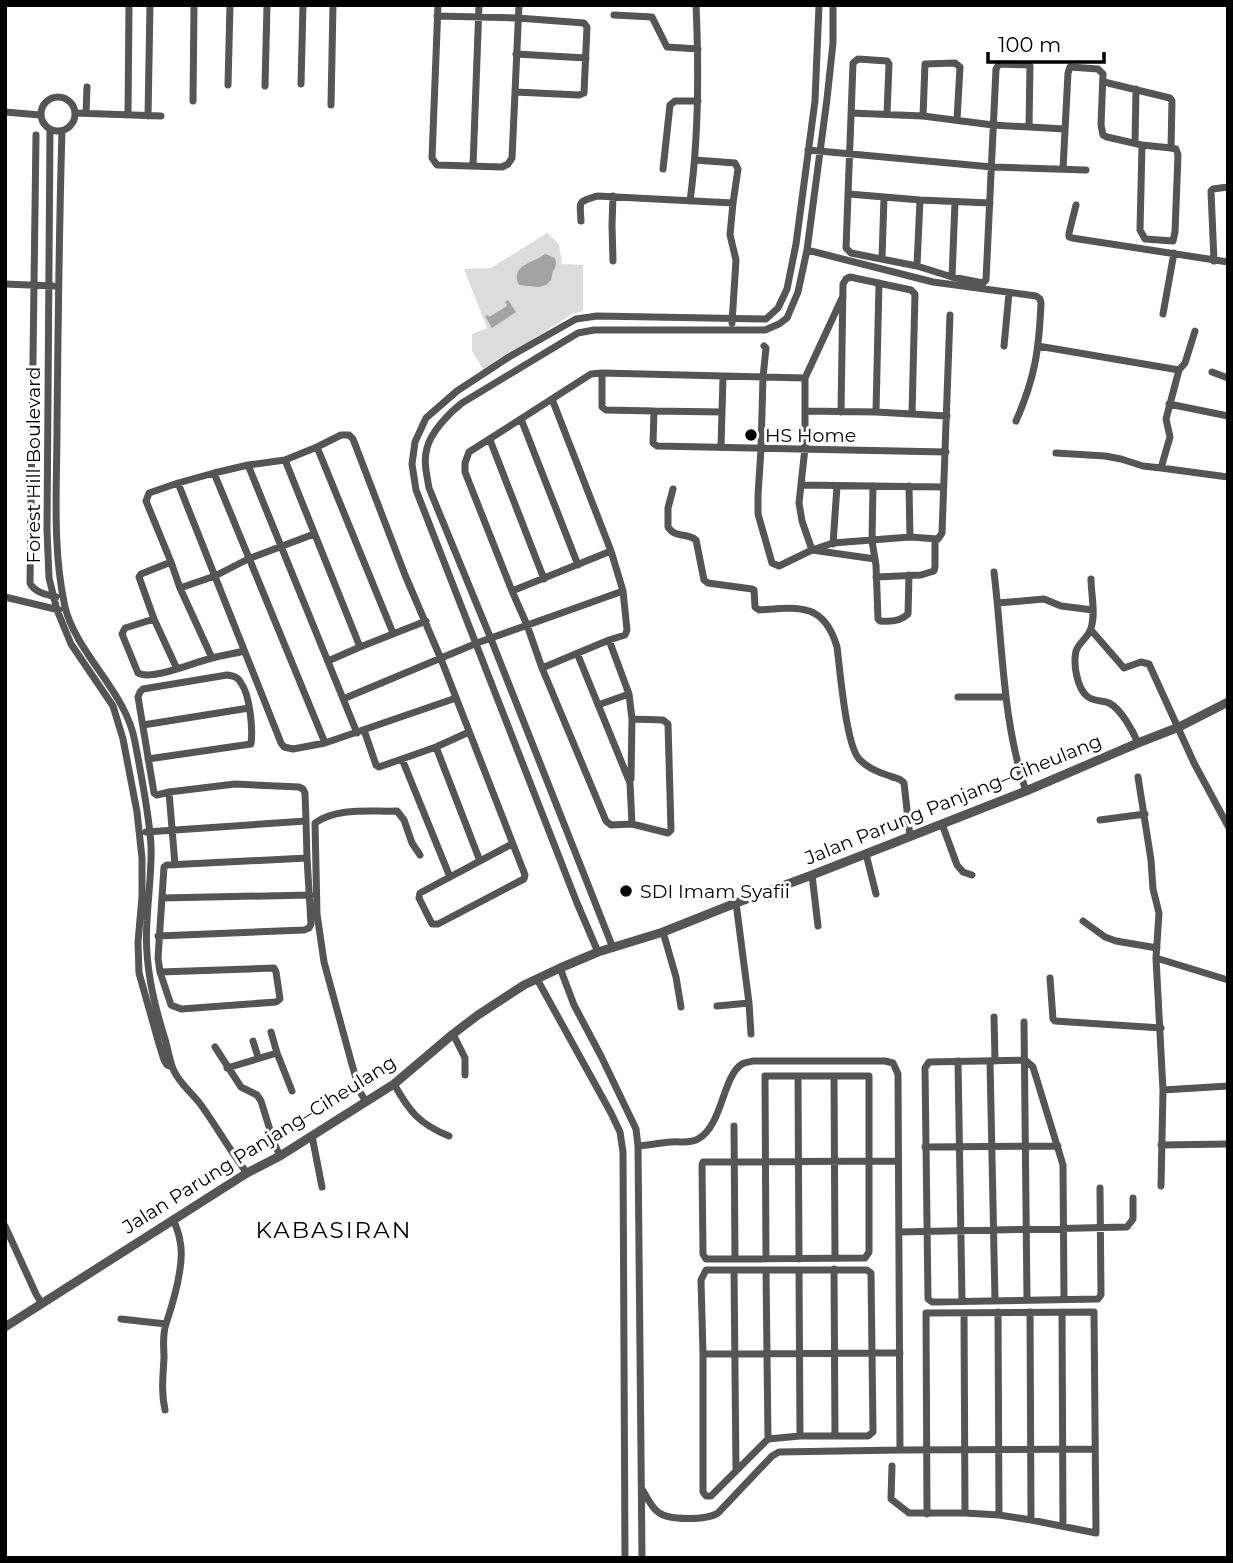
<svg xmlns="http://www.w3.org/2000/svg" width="1233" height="1563" viewBox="0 0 1233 1563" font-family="Montserrat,sans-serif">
  <rect width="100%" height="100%" fill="#fff"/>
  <path fill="#dcdcdc" d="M547 233 559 244 562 264 583 265V311L572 314 484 371 472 351V334L487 328 464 269 491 268Z"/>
  <path fill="#a3a3a3" d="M545 254 555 258 556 263 555 268 553 271 551 280 546 285 539 287 519 285C509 265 534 263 545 254Z
    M508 300 516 312 492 328 485 316 488 315 489 317 507 306 505 302Z"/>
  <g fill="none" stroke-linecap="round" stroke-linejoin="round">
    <path stroke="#555" stroke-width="7" d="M438 5 432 158 437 165 502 167 508 164 512 158 519 5
      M614 15 652 17 667 47 698 49
      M437 16 518 18 584 23 587 27 584 93 579 95 515 92
      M516 54 586 58
      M301 84 303 5
      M228 85 230 5
      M265 86 267 5
      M41 114a17 17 0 1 1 34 0a17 17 0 1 1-34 0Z
      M193 101 194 5
      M331 105 333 5
      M5 112 40 115
      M75 113 161 116
      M86 113 87 87
      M851 113 923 116 993 125 1065 129
      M887 114 889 64 887 61 858 59 853 63 846 248 851 253 917 266 952 277 983 283 986 280 996 69 999 64 1028 65 1030 66 1029 127
      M128 115 129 5
      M148 116 150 5
      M923 116 925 64 955 63 960 67 957 120
      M50 130 47 530 49 578 57 610 71 644 113 706 123 739 137 812 142 858V897L138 942 139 973 159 1044 164 1060 167 1065 172 1067
      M62 131C59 230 58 328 57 427 57 487 52 548 65 607 77 655 126 691 135 742 141 774 149 813 151 845 152 871 148 896 147 921 144 962 153 1001 165 1039 168 1049 170 1063 174 1071 180 1084 192 1093 201 1105 217 1127 230 1151 247 1173
      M36 135 30 583C34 592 47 595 56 597
      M1135 143 1136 89
      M1142 145 1140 230 1145 239 1173 241 1175 232 1178 155 1176 149 1171 148
      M808 150 992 167 1086 170
      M695 160 735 163 738 169 733 203
      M473 166 479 5
      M663 169 670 105 675 101H698
      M1063 169 1068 73 1070 67 1098 69 1103 74 1101 125 1103 135 1107 137 1142 145 1171 148 1172 101 1170 98 1104 82
      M849 194 920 200 990 203
      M613 196 612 225 613 261
      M690 201C699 136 699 71 696 5
      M1076 205 1069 233V237L1072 238 1228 262
      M581 221C580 201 577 202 597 196L733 203 730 235 736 260 732 323
      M807 250 933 282 1036 296 1040 299 1041 303C1039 350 1035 378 1016 421
      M882 258 884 198
      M1214 261 1211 191 1213 189 1228 187
      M917 266 920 200
      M952 277 955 202
      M5 284 53 286
      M843 296 805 378V448L799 503 802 521 812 550 875 559
      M1163 314 1174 253
      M764 346 766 348 763 377 761 449 758 495V514L772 563 779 566 812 550 833 543 910 537 938 539 942 533 950 315
      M1004 346 1009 293
      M1038 346 1179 370 1166 419 1170 437 1161 468 1228 477
      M1179 370 1185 363 1195 331
      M1212 372 1228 378
      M602 373V407L606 410 654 411 653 443 657 446 946 452
      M1169 404 1228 416
      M654 411 722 412
      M805 411 876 412 947 416
      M841 412 843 284 846 279 850 277 911 290 915 294 912 414
      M876 412 879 283
      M521 419 578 565
      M490 440 544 579
      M317 447 393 633
      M721 447 723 377
      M1056 453 1105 456 1121 459 1143 466 1161 468
      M285 460 360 647
      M248 465 357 733
      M214 473 325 743
      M178 483 281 743 284 747 293 749 325 743 456 698
      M802 485 943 487
      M873 486 872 541 876 565 878 619 880 621C890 622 901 621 908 614L909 575
      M909 486 910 537
      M673 489 668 508V527C676 539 686 532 696 540L704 580 708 583 752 589 754 590 755 607 759 610C798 607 824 602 837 647 840 669 846 748 860 760 867 767 880 773 890 776 896 779 899 777 904 783L910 837
      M833 544 837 486
      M171 562 180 588 212 658
      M994 572C1003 646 1002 720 1026 791
      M876 577 921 575 934 571 935 567V539
      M1091 579C1091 594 1096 613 1091 628 1089 637 1079 642 1076 651 1073 664 1077 689 1088 697 1095 702 1103 700 1109 703 1121 709 1133 731 1138 743
      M180 588 215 576 248 559 314 534
      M512 591 611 551
      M5 597 59 610
      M998 603 1044 599 1061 606 1093 610
      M154 619 177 669
      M1091 630 1124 668 1141 662 1149 664 1194 763 1228 826
      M609 640 629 694 632 719 631 779
      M244 651C233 654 223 655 212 658 195 662 151 681 138 673L122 634 125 628 154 619 139 577 141 574 171 562 146 501 149 493 178 483 214 473 248 465 285 460 317 447 341 435H349L353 439 405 575 441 659 525 875 524 879 520 881 438 924H432L419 898 420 893 512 844
      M577 653 630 783 632 824
      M328 661 360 647 426 621
      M542 668 609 640 625 635 627 630 623 591 611 551 552 399
      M958 697H1005
      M343 699 477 643 623 591
      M598 705 629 694
      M632 719 663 720 668 724 671 830 668 833 632 824 611 825 606 821 542 668 527 625 512 591 465 472V463L469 452 591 374 602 373 805 378
      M143 725 249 708
      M364 730 376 765 379 767 436 747 469 732
      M436 747 480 861
      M148 759 251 744C253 729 250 695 241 683 238 677 234 676 227 675L143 689 140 692 138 697 154 793 157 795 169 792 235 784 299 787 303 789 305 793 306 821
      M402 759 450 877
      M1138 777 1151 860 1153 889 1159 913 1156 958 1163 1090 1161 1186
      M169 792 175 865
      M1100 820 1145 814
      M942 824 957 865 963 872 972 875
      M146 832 306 821 307 858 167 865 164 867 158 958 160 972 171 1005 181 1009 276 1002 280 999 276 972 274 968 160 972
      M866 854 876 894
      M812 875 818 926
      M162 898 310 895
      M736 903 749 1003 751 1034
      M1083 921 1105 937 1116 941 1157 948
      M663 932 676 977 681 1007
      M158 936 304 930 309 928 311 924 307 858
      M613 948 491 639 429 488C427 475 423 462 427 448 431 432 449 413 462 403L578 333 594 330H765L779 324 787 318 798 292 807 250 827 99 833 43V5
      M598 952 577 903 416 490 412 464 415 442 426 418 457 391 509 357 576 319 597 316 766 319 778 308 787 289 796 244 815 101 819 5
      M1156 958 1228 980
      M560 968 574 1005 601 1056 636 1129 638 1146 642 1558
      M1050 978 1053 1019 1055 1021 1161 1028
      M537 979 611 1113 620 1132 623 1152 625 1558
      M717 1006 749 1003
      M994 1017 995 1061
      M1024 1022 1027 1299
      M453 1034 465 1058V1075
      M253 1041 258 1057
      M215 1047 241 1087 257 1095 261 1101 274 1143 280 1156
      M277 1053 292 1091
      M958 1061 962 1300
      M990 1061 995 1300
      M227 1068 277 1053 271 1032
      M798 1076 799 1259
      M834 1076 835 1258
      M394 1084C409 1111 419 1124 449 1136
      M1163 1090 1228 1086
      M366 1102 360 1092 351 1061 324 962 317 914 315 823C337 807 371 812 397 811L404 820 412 843 420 855
      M734 1126 735 1259
      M312 1136 322 1187
      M1161 1145 1228 1144
      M638 1146C649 1145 660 1143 671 1142 680 1141 690 1144 698 1139 723 1125 722 1077 742 1064 746 1062 750 1062 753 1061H885L893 1063 898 1074 900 1450 779 1452 772 1456 718 1513C707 1520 669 1521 658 1512 651 1507 647 1497 642 1489
      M925 1147 1058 1146
      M5 1226 36 1294 42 1304
      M899 1232 1127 1227 1133 1219V1198
      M766 1259 765 1076H869V1252L865 1258 706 1259 703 1254 702 1165 703 1162C768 1162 833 1161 898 1161
      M834 1269 835 1436
      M734 1270 736 1471
      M766 1270 768 1439
      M799 1270 800 1436
      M1064 1299 1063 1165 1033 1067 1025 1060 929 1062 925 1068 928 1299 932 1302 1098 1299 1101 1295 1100 1188
      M998 1312 999 1515
      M1030 1312 1031 1520
      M1062 1312 1063 1526
      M964 1313 965 1513
      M121 1319 166 1324C162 1336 164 1346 164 1358 163 1377 161 1392 165 1410
      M166 1324C173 1303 185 1262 180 1241 179 1233 176 1226 173 1219
      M703 1354 701 1280 706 1270H867L871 1273 873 1432 868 1436H800L768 1439 711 1496H706L703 1492V1354L872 1353H900
      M900 1450 1095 1449
      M892 1466 891 1499 909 1513H965L999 1515 1031 1520 1096 1533 1094 1312 926 1313 927 1514"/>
    <path stroke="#555" stroke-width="9" d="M5 1327 247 1173 280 1156 394 1084 453 1034 478 1015 524 985 560 968 598 952 663 932 736 903 812 875 1026 791 1138 743 1179 727 1228 702"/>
  </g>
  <g fill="#000" stroke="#fff" stroke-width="2.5">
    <circle cx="751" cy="435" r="7"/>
    <circle cx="626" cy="891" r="7"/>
  </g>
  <g text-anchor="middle" stroke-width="6" stroke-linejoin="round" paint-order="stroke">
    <g font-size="19" fill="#000" stroke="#fff" text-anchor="start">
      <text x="765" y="442">HS Home</text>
      <text x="640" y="898">SDI Imam Syafii</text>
    </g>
    <g font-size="19" fill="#000" stroke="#fff">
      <text transform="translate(33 465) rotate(-90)" y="7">Forest Hill Boulevard</text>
      <text transform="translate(953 799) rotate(-22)" y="7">Jalan Parung Panjang–Ciheulang</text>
      <text transform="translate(259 1144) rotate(-32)" y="7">Jalan Parung Panjang–Ciheulang</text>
    </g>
    <g font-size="23" letter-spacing="2" fill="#000" stroke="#fff">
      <text x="334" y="1238">KABASIRAN</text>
    </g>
  </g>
  <rect width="1233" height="1563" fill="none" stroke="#000000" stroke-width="14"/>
  <path d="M988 52v10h116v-10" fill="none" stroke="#000000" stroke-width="3.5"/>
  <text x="998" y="52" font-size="21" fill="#000000" stroke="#ffffff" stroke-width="5" paint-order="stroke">100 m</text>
</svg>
